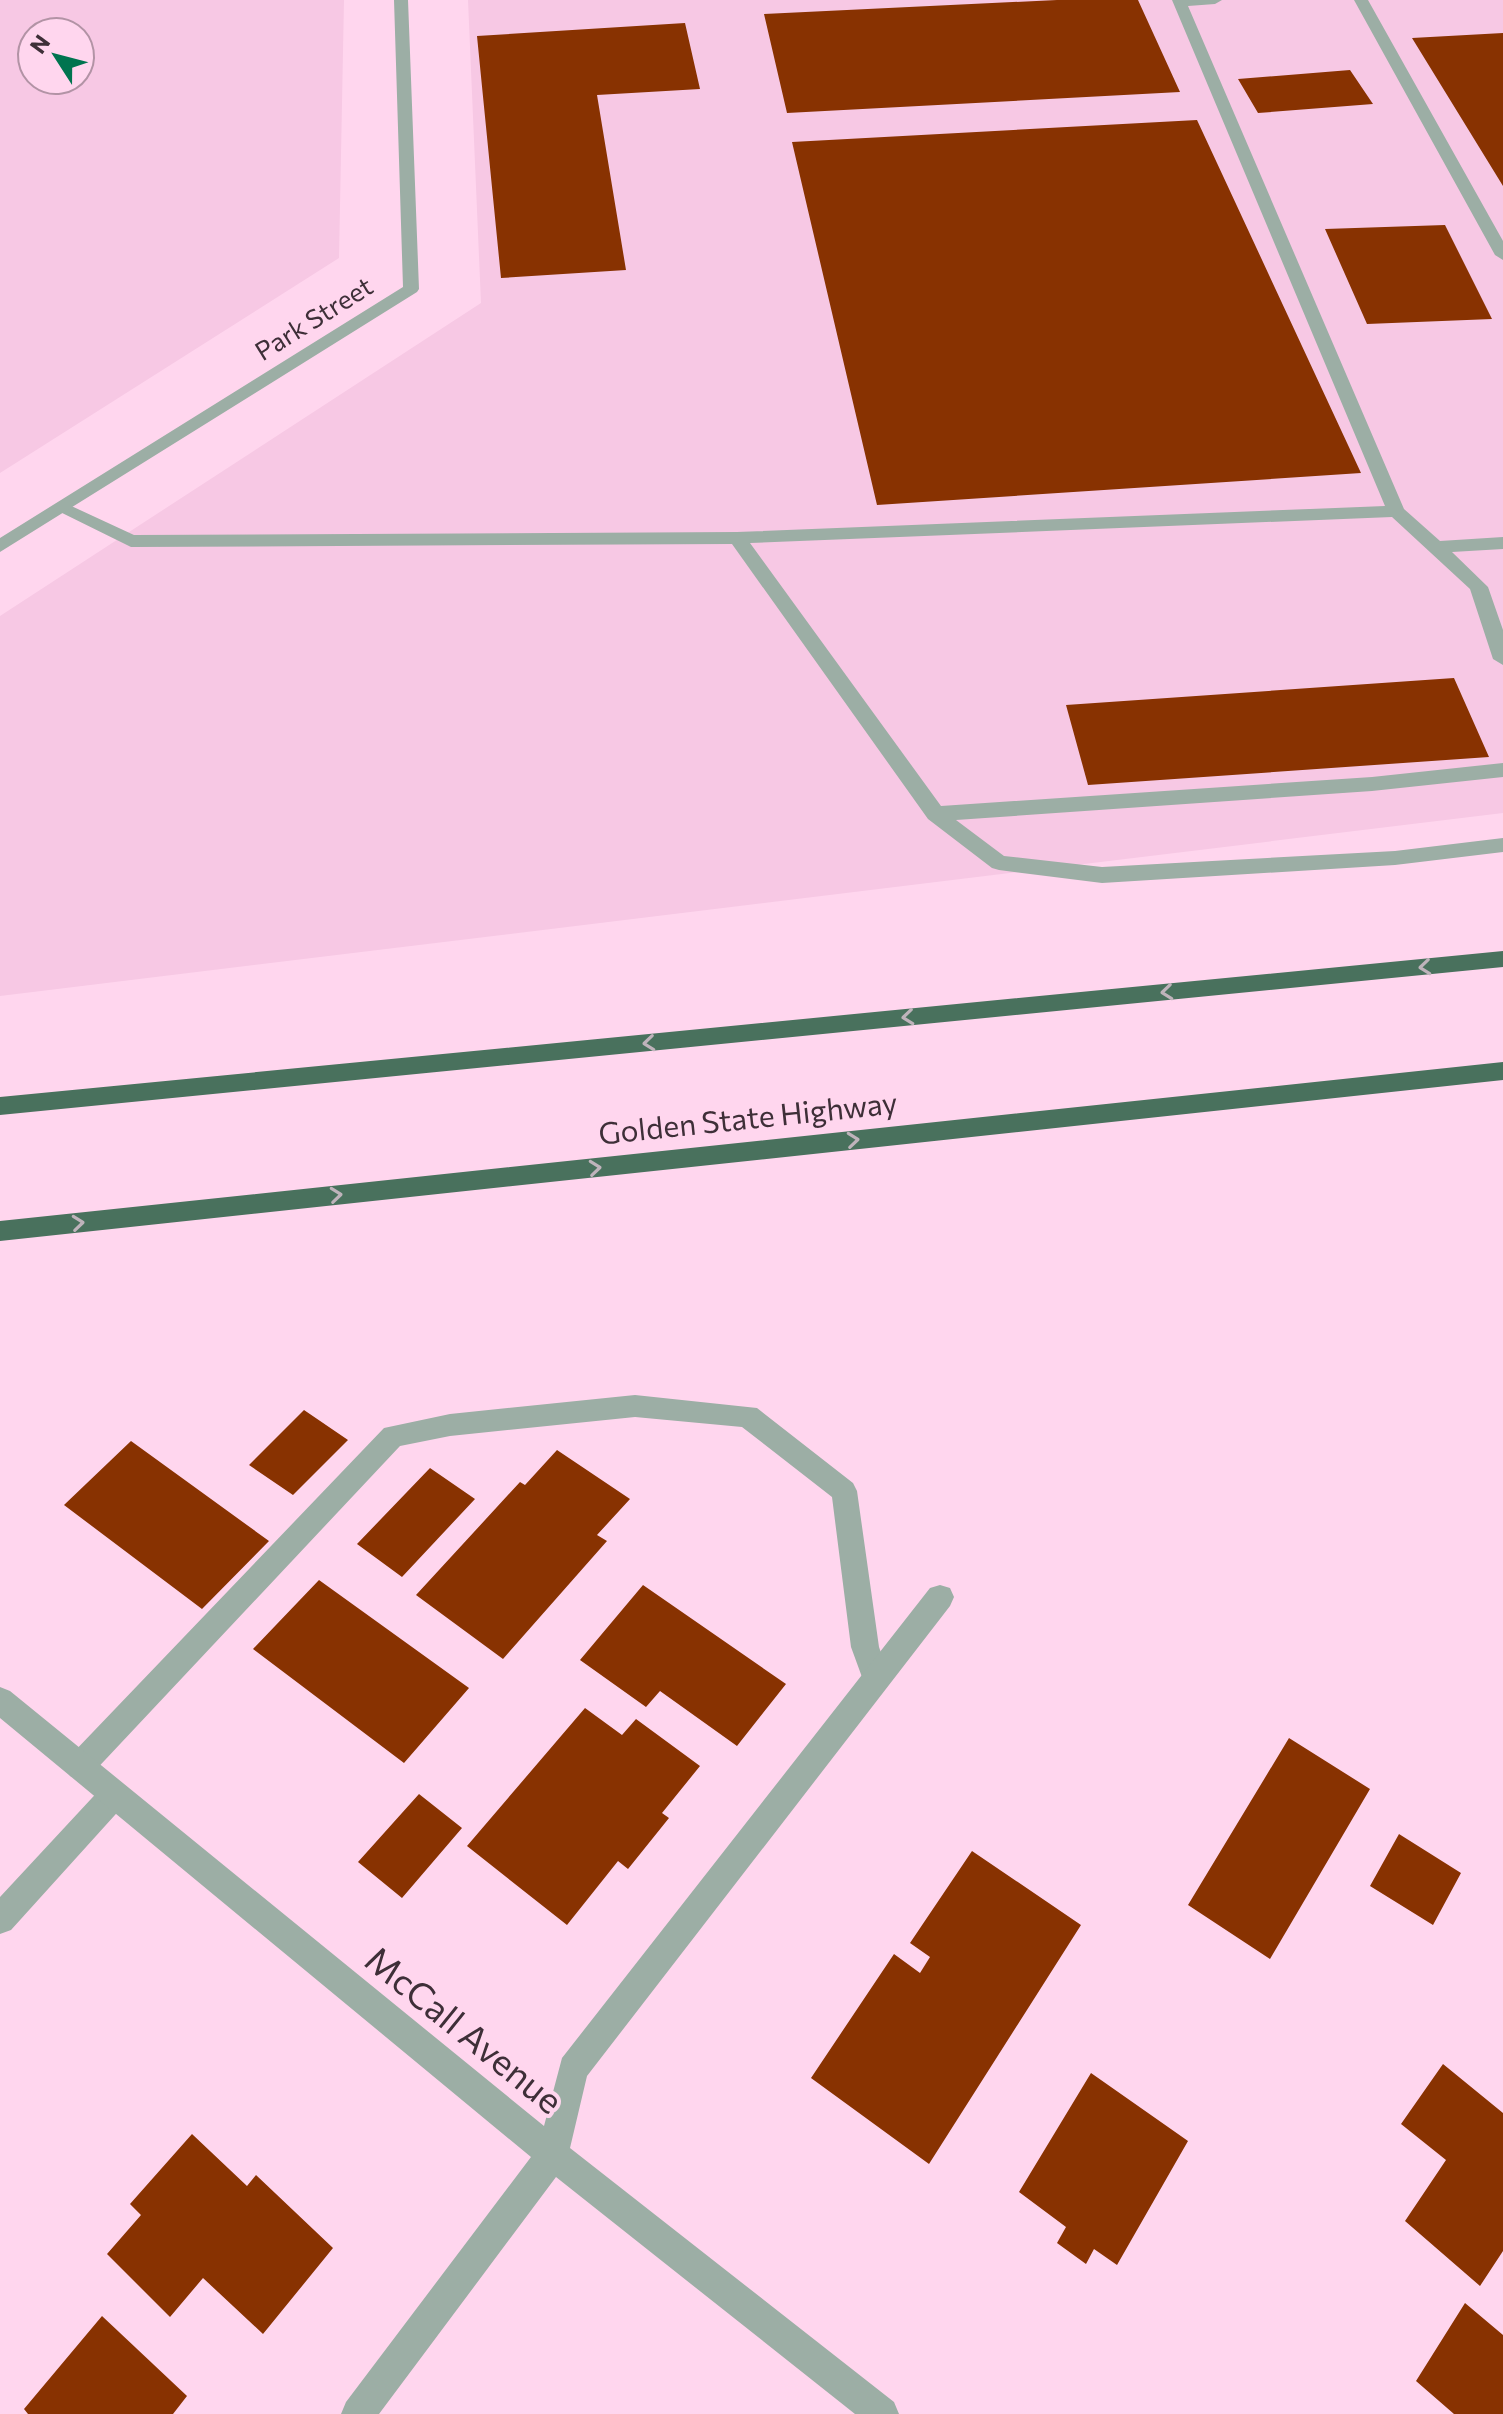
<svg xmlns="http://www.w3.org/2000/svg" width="1503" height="2414" viewBox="0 0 1503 2414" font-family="Commissioner,sans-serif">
  <rect width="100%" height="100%" fill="#ffd6ee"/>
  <path fill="#f7c8e4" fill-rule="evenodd" d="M0 0H344L339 258 0 473ZM80 32V80H32V32Z
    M468 0H1503V813L0 996V616L481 303Z"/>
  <path fill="#883201" d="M1057 0H1138L1180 92 787 113 764 14Z
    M685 23 700 89 597 95 626 270 501 278 477 36Z
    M1503 33V186L1412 38Z
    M1350 70 1373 104 1258 113 1238 79Z
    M1197 120 1361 473 877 505 792 142Z
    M1445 225 1492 319 1367 324 1325 229Z
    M1454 678 1489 757 1088 785 1066 705Z
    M304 1410 348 1440 293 1495 249 1465Z
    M131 1441 269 1541 202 1609 64 1505Z
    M557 1450 630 1499 597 1535 607 1541 503 1659 416 1595 520 1482 525 1485Z
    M430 1468 475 1499 402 1577 357 1544Z
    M319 1580 469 1688 404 1763 253 1649Z
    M643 1585 786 1684 737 1746 660 1691 646 1707 580 1660Z
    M585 1708 622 1735 636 1719 700 1766 662 1813 669 1818 628 1869 618 1861 567 1925 467 1846Z
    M1289 1738 1370 1789 1270 1959 1188 1905Z
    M419 1794 462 1828 402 1898 358 1862Z
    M1399 1834 1461 1873 1433 1925 1370 1886Z
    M972 1851 1081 1925 929 2164 811 2078 894 1954 920 1973 930 1957 910 1943Z
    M1443 2064 1503 2113V2251L1480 2286 1405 2221 1446 2160 1401 2124Z
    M1091 2073 1188 2141 1117 2265 1094 2249 1086 2264 1057 2243 1066 2227 1019 2192Z
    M192 2134 247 2186 256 2175 333 2248 263 2334 203 2278 170 2317 107 2254 141 2215 130 2204Z
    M1465 2303 1503 2335V2414H1454L1416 2381Z
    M102 2316 187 2396 173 2414H28L24 2409Z"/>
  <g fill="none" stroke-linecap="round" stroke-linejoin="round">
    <path fill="#9caea5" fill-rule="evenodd" d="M1172 0H1222L1215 4 1188 6 1404 509 1440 541 1503 537V549L1452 552 1488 587 1503 630V665L1493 659 1470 589 1392 517 750 543 941 806 1372 777 1503 763V777L1372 791 956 820 1004 856 1102 867 1395 851 1503 838V852L1395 865 1102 883 999 870 992 868 928 819 732 544 131 547 52 508 61 502 67 504 134 535 737 532 1385 506Z
      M1354 0H1368L1503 241V260L1495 255Z
      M635 1395 757 1408 853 1483 857 1491 879 1647 890 1679 886 1688 876 1692 866 1688 851 1647 832 1497 742 1427 635 1417 450 1436 400 1446 90 1776 80 1780 70 1776 66 1766 70 1756 384 1428 450 1414Z
      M114 1781 124 1785 128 1795 124 1805 11 1930 0 1934V1897L104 1785Z"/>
    <path fill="#9caea5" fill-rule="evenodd" d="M394 0H408L419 289 417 292 0 552V538L403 287Z
      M940 1585 950 1588 954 1597 950 1606 587 2076 570 2148 894 2402 899 2414H855L556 2177 379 2414H341L346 2402 531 2157 0 1718V1687L10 1691 544 2126 562 2058 930 1588Z"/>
    <path fill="#49715d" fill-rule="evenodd" d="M1503 951V967L0 1115V1097Z
      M1503 1062V1080L0 1241V1221Z"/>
  </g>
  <defs><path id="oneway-chevron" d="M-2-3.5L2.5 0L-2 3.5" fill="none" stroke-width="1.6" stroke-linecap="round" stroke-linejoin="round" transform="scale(2)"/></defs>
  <g stroke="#bfb3bb">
    <use href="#oneway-chevron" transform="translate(1425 967) rotate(174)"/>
    <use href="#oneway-chevron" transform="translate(1167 992) rotate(174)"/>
    <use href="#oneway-chevron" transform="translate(908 1017) rotate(174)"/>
    <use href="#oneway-chevron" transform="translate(649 1043) rotate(174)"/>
    <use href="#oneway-chevron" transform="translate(853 1140) rotate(-6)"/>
    <use href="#oneway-chevron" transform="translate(595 1168) rotate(-6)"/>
    <use href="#oneway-chevron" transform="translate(336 1195) rotate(-6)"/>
    <use href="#oneway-chevron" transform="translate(78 1223) rotate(-6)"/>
  </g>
  <g text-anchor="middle" stroke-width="8" stroke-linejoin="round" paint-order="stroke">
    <g font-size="26" fill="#3e2f38" stroke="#ffd6ee">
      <text transform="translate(314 319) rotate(-32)" y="9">Park Street</text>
    </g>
    <g font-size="30" fill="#3e2f38" stroke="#ffd6ee">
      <text transform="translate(748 1119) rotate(-6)" y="10">Golden State Highway</text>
    </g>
    <g font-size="36" fill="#3e2f38" stroke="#ffd6ee">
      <text transform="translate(464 2030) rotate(39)" y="13">McCall Avenue</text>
    </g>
  </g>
  <g transform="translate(56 56) rotate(306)"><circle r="38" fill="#ffd6ee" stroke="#b293a5" stroke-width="2"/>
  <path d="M0-6L14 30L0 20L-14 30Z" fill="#00744f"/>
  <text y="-12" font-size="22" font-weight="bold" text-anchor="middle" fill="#3e2f38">N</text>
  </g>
</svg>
